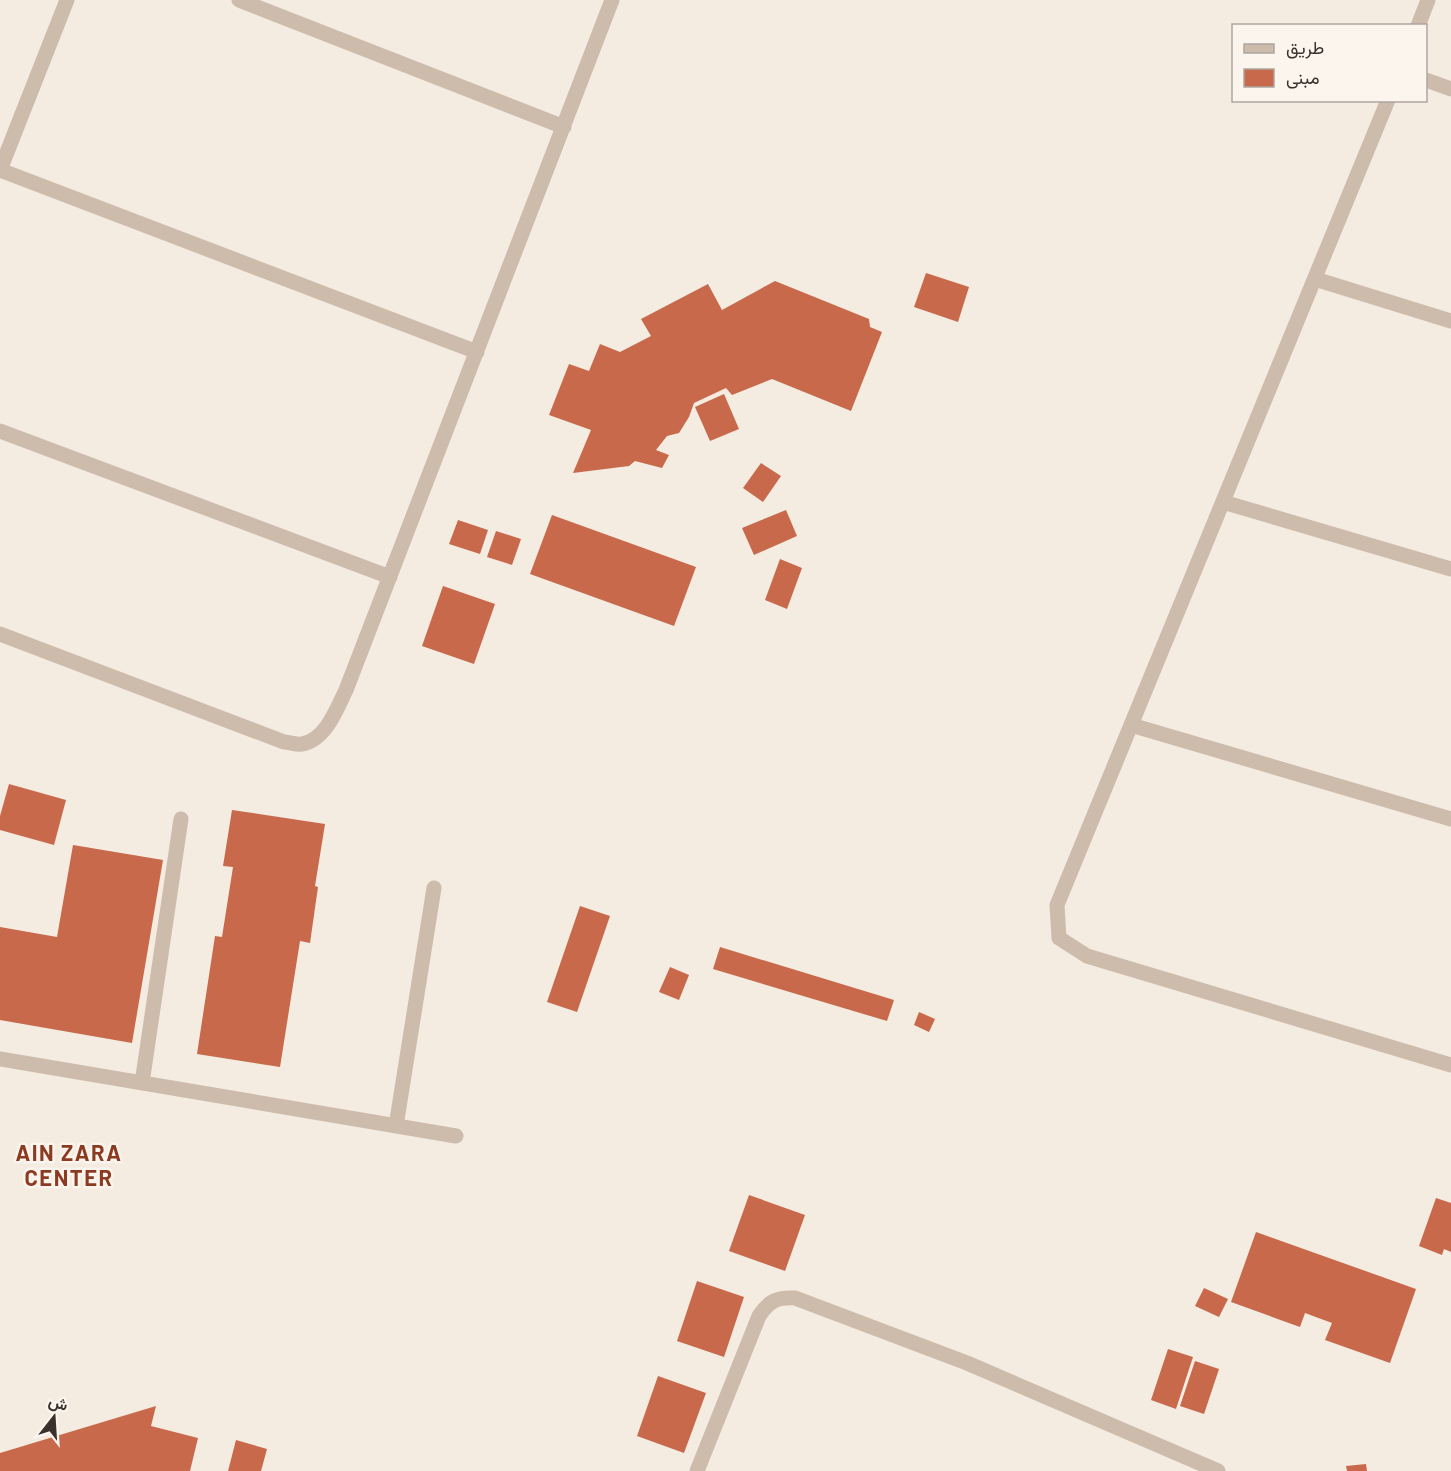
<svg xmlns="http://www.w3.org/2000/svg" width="1451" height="1471" viewBox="0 0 1451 1471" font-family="Barlow,Vazirmatn,sans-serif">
  <rect width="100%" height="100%" fill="#f4ebe1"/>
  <path fill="#c8694b" d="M926 273 969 287 958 322 914 307Z
    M775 281 869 319 870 327 882 332 851 411 772 379 732 395 726 388 694 403 689 417 679 433 667 436 656 450 669 455 662 468 635 461 629 466 573 473 591 430 549 415 569 364 589 371 600 344 620 352 651 336 641 319 708 284 722 310Z
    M724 394 739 429 710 441 695 407Z
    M761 463 781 476 763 502 743 488Z
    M786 510 797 536 754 555 742 528Z
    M552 515 696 567 674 626 530 574Z
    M458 520 488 530 480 554 449 544Z
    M496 531 521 539 512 565 487 557Z
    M780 559 802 568 787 609 765 600Z
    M443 586 495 604 474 664 422 646Z
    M9 784 66 800 54 845 0 830V816Z
    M232 810 325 824 315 886 318 887 310 943 300 941 280 1067 197 1054 215 936 222 937 233 867 223 866Z
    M73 845 163 860 132 1043 0 1020V927L57 937Z
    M580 906 610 916 577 1012 547 1002Z
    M720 947 894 1000 887 1021 713 969Z
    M670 967 689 975 679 1000 659 992Z
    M919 1012 935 1019 929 1032 914 1025Z
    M749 1195 805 1215 785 1271 729 1251Z
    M1436 1198 1451 1203V1252L1444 1249 1442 1255 1419 1246Z
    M1256 1232 1416 1289 1390 1363 1325 1340 1332 1323 1305 1313 1300 1327 1231 1302Z
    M697 1281 744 1297 724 1357 677 1341Z
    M1204 1288 1228 1299 1219 1317 1195 1306Z
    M1168 1349 1193 1357 1176 1409 1151 1400Z
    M1195 1361 1219 1369 1204 1414 1180 1406Z
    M658 1376 706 1393 684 1453 637 1436Z
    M156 1406 151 1426 198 1438 190 1471H0V1453Z
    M236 1440 267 1449 261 1471H228Z
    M1366 1464 1367 1471H1347L1346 1466Z"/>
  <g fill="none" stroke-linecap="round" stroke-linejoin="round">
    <path stroke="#cdbbac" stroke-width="15" d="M239 0 564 127
      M1418 26 1428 0
      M1426 80 1451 89
      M1388 100 1057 905 1059 938 1087 956 1451 1065
      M0 170 477 352
      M0 170 67 0
      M1315 279 1451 321
      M0 431 390 577
      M1223 502 1451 569
      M0 634 284 742C289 742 297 745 302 744 326 740 337 708 346 690L612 0
      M1131 725 1451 819
      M0 1059 456 1136
      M142 1083 181 819
      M396 1126 434 888
      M697 1471 759 1316C769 1301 777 1297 795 1298L967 1363 1218 1471"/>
  </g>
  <g text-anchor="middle" stroke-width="5" stroke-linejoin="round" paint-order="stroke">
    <g font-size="22" font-weight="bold" letter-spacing="1.5" fill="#8c3b22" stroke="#fbf5ee">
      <text x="69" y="1161">AIN ZARA<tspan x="69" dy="25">CENTER</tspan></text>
    </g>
  </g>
  <rect x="1232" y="24" width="195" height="78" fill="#fbf5ee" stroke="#aea6a0" stroke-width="1.5"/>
  <rect x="1244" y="44" width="30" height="9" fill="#cdbbac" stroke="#aea6a0" stroke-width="1.5"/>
  <text x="1286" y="54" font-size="18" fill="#3b302b">طريق</text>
  <rect x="1244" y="69" width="30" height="18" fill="#c8694b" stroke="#aea6a0" stroke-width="1.5"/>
  <text x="1286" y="84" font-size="18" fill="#3b302b">مبنى</text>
  <g transform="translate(54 1417) rotate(17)" stroke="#fbf5ee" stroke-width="4.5" paint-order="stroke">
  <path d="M0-4.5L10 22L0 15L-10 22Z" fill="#3b302b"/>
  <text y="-9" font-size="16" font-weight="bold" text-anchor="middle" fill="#3b302b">ش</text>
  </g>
</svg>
